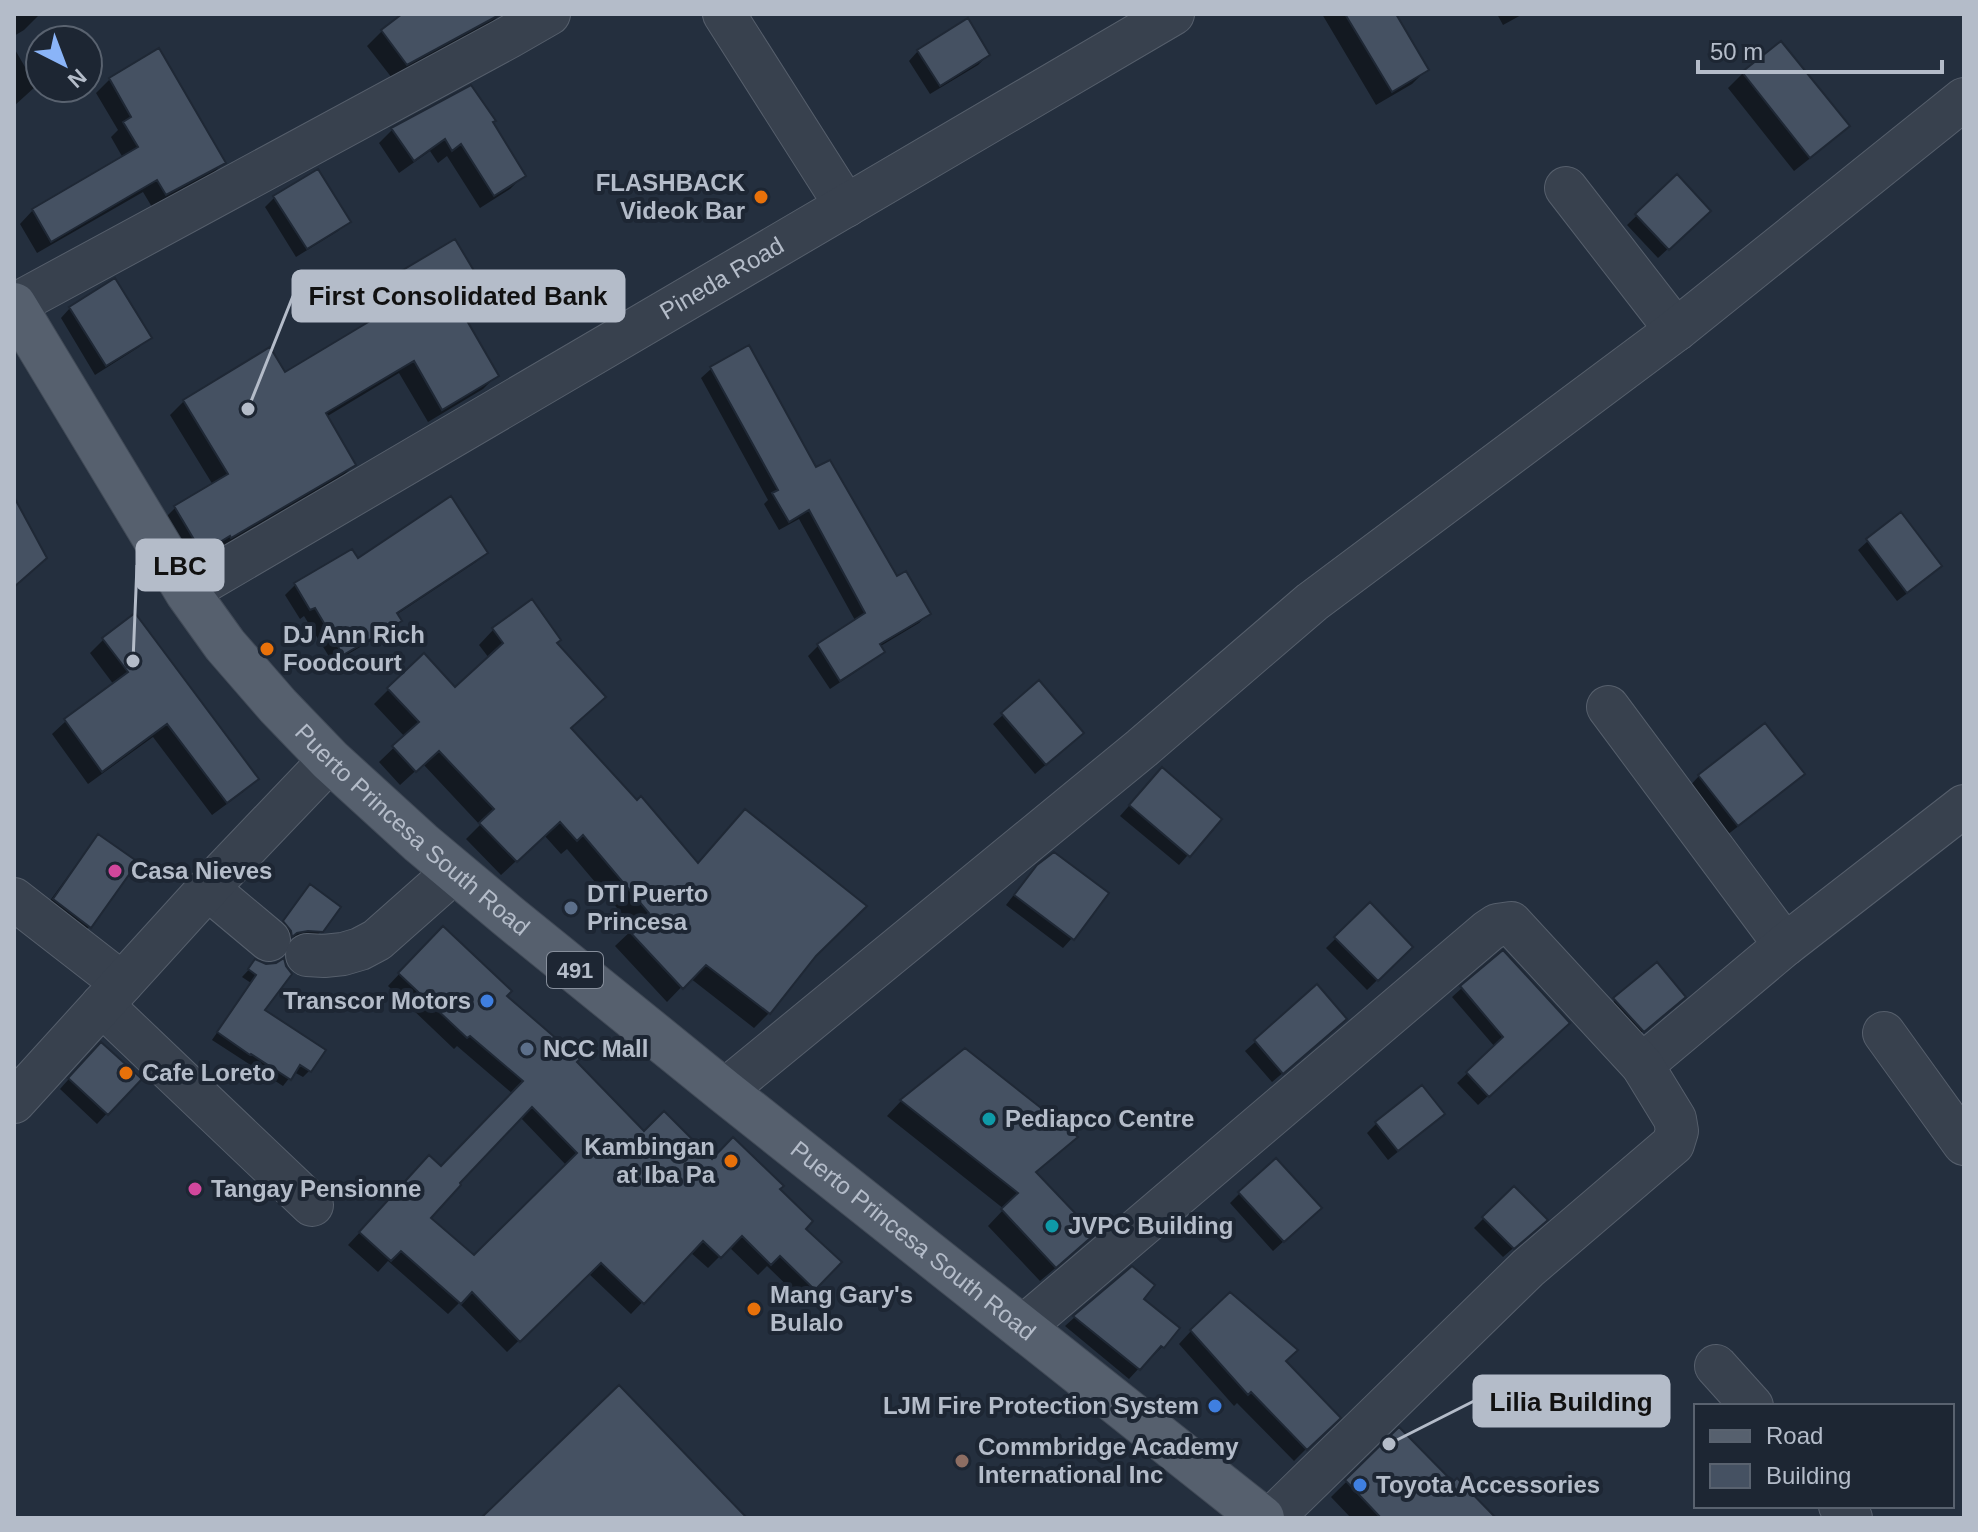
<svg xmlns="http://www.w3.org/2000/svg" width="1978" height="1532" viewBox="0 0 1978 1532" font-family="Helvetica,sans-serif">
  <rect width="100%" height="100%" fill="#242f3e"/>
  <path fill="#0007" fill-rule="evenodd" d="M14 14H40L24 30 14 36Z
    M405 14H500L488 26 392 78 367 46 382 31Z
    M1322 14H1394L1427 69 1412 84 1376 105Z
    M1497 14H1523L1503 25Z
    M14 48 36 86 14 106Z
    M159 51 224 163 210 176 152 207 143 192 37 253 20 224 33 210 123 158 111 137 118 130 96 93 110 79Z
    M918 51 988 55 978 65 930 94 909 61Z
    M1743 73 1847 126 1832 141 1794 171 1728 88Z
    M491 123 524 175 510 189 480 208 447 156 438 163 430 151 399 173 379 143 392 130Z
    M1677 177 1709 211 1658 258 1627 225Z
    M275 197 348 221 338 231 296 257 265 207Z
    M372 290 486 296 472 310 462 316 497 375 483 389 428 422 399 373 326 417 354 465 340 479 217 551 216 549 187 566 162 521 176 507 213 485 170 415 184 401 284 374 370 323 358 304Z
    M70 308 149 338 139 347 95 375 61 318Z
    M711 369 816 470 897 579 929 613 919 623 879 647 882 652 872 661 830 689 808 656 818 646 856 622 799 519 779 530 764 504 768 500 701 378Z
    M1868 541 1940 566 1930 576 1897 601 1858 550Z
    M352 551 357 561 486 553 476 562 396 615 399 621 389 630 333 663 304 616 300 619 285 595 295 585Z
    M493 630 555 643 569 729 697 865 813 956 769 1013 754 1028 690 978 667 1002 615 946 634 928 567 849 561 854 544 835 501 875 466 839 480 825 423 764 400 785 379 762 405 737 374 704 389 689H455L489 658 479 645Z
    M104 639 257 778 243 792 212 815 153 737 88 784 52 734 66 721 114 685 90 653Z
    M1003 715 1072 742 1035 774 993 724Z
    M1802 774 1787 788 1722 839 1685 791 1699 776Z
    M1152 780 1219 820 1179 865 1120 816Z
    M99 837 135 863 89 927 80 937 44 909 89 847Z
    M1027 878 1072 938 1063 948 1006 905Z
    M306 891 322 931 317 935H302L288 939 280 926Z
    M1370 905 1411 947 1367 990 1326 948Z
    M431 940 504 996 575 1062 644 1134 778 1189 803 1229 839 1262 802 1300 767 1266 758 1275 729 1247 708 1268 690 1252 631 1314 588 1273 507 1352 459 1303 448 1314 388 1261 378 1272 348 1245 418 1170 441 1169 513 1094 457 1046 454 1049 388 986ZM520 1117 567 1166 474 1258 428 1218 457 1183Z
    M256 962 262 1011 310 1070 303 1077 294 1072 283 1086 212 1040 251 983 242 977Z
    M1657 965 1673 1006 1633 1040 1605 1009Z
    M1317 987 1335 1029 1272 1082 1245 1051Z
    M1462 988 1558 1032 1478 1105 1457 1083 1495 1047 1452 997Z
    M965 1051 1075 1138 1035 1173 1078 1249 1040 1281 988 1226 1004 1209 887 1116 901 1101Z
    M91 1054 139 1079 97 1124 60 1089Z
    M1377 1123H1433L1388 1160 1367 1133Z
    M1514 1188 1535 1229 1503 1257 1474 1228Z
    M1240 1193 1309 1218 1273 1251 1230 1203Z
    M1141 1299 1162 1347 1153 1356 1151 1355 1129 1379 1065 1326 1075 1317Z
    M1191 1331 1284 1362 1338 1417 1294 1461 1237 1403 1234 1406 1179 1344Z
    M1399 1430 1452 1485 1493 1518H1351L1331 1497Z"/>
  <path fill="#455162" stroke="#1f2835" stroke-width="2" fill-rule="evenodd" d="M402 14H501L407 65 381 30Z
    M1345 14H1396L1429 70 1392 92Z
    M968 18 990 55 940 86 917 50Z
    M1781 41 1850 126 1810 158 1742 72Z
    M159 48 226 163 166 195 157 180 51 242 32 209 138 147 123 122 131 117 109 78Z
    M471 85 496 121 493 122 526 176 494 196 461 144 452 151 445 139 414 161 391 128Z
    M318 169 351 222 307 249 273 196Z
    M1677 174 1711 211 1669 250 1635 214Z
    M455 239 489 296 462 312 499 376 442 410 414 361 326 413 356 465 231 538 230 536 202 553 174 506 228 474 183 400 270 347 285 372 385 312 371 289Z
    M115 278 152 338 106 366 69 307Z
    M749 345 816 467 830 460 897 576 906 571 931 614 880 644 885 652 840 681 817 644 865 613 809 510 789 522 772 493 778 490 710 367Z
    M451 496 488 553 397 613 402 621 343 655 315 608 310 610 294 583 352 549 358 558Z
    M14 497 47 558 14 587Z
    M1901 512 1942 566 1907 593 1866 539Z
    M532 599 561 640 557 643 606 697 571 728 637 800 641 796 698 863 745 809 867 906 816 956 770 1014 706 965 683 989 628 930 649 913 583 835 577 841 560 822 517 862 479 823 494 809 439 751 416 772 392 746 419 722 387 688 424 653 455 687 503 643 492 628Z
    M135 613 259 779 227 803 167 724 102 772 64 719 128 672 102 638Z
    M1039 680 1084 733 1046 765 1001 713Z
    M1765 723 1805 774 1738 826 1698 775Z
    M1162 767 1222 819 1190 857 1129 805Z
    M98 834 138 862 91 928 53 899Z
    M1054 852 1109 893 1074 940 1014 895 1037 865Z
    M310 884 341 907 323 932 308 931 297 933 292 937 291 931 283 921Z
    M1370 902 1413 947 1378 981 1334 937Z
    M443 926 512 991 507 996 580 1059 577 1062 644 1131 664 1111 712 1159 733 1137 784 1186 780 1189 813 1221 806 1229 842 1262 815 1290 780 1256 771 1265 742 1236 721 1258 703 1241 644 1304 601 1263 520 1342 472 1292 461 1304 401 1251 391 1261 359 1232 429 1155 441 1166 523 1081 470 1036 467 1038 398 973ZM532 1107 577 1153 474 1255 431 1218 461 1185 460 1183Z
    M1503 950 1570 1023 1489 1097 1466 1072 1503 1037 1460 986Z
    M284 958 286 966 292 974 265 1010 326 1050 311 1072 300 1065 291 1080 251 1054 250 1055 217 1032 256 975 248 969 255 959 266 964 276 963Z
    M1657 962 1686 997 1644 1032 1613 998Z
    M1317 984 1347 1019 1283 1074 1254 1040Z
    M101 1042 142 1079 108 1115 68 1078Z
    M965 1048 1078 1137 1036 1172 1095 1234 1056 1268 1001 1209 1018 1193 900 1100Z
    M1422 1085 1445 1114 1398 1151 1375 1122Z
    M1276 1158 1322 1208 1284 1242 1238 1192Z
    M1514 1186 1548 1220 1514 1249 1482 1217Z
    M1132 1266 1155 1285 1144 1299 1180 1328 1164 1348 1161 1346 1140 1370 1073 1316Z
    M1230 1292 1298 1350 1286 1361 1341 1418 1307 1450 1251 1392 1248 1395 1190 1330Z
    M619 1385 747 1518H481Z
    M1399 1427 1453 1482 1457 1478 1496 1518H1381L1345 1480Z"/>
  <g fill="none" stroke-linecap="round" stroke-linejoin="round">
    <g stroke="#565f6c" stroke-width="44">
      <g id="minor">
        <path d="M724 14 846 206"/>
        <path d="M1566 188 1676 330"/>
        <path d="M14 305 509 37 549 14"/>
        <path id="s1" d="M187 592 1173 14"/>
        <path d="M1608 707 1785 945"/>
        <path d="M208 889 269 940"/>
        <path d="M14 899 122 983"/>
        <path d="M307 955 324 956 343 954 360 949 377 940 455 871"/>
        <path d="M102 1005 312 1205"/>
        <path d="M1884 1033 1964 1144"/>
        <path d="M1642 1065 1785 945 1964 806"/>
        <path d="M724 1091 1142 748 1312 602 1676 330 1964 99"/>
        <path d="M14 1102 223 872 330 760"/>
        <path d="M1023 1327 1488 931 1497 925 1511 923 1642 1065 1675 1119 1677 1131 1673 1144 1528 1268 1272 1518"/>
        <path d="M1716 1366 1752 1406"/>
        <path d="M1840 1506 1851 1518"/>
      </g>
    </g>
    <g stroke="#414a57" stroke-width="46">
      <g id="major">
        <path id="s2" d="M14 305 187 592 225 645 278 706 330 760 421 843 508 916 724 1091 1262 1518"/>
      </g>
    </g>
    <use href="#minor" stroke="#38414e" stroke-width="42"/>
    <use href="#major" stroke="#56606e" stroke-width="44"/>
  </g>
  <g fill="#e8710a" stroke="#1d2633" stroke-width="3">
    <circle cx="761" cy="197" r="8"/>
    <circle cx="267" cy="649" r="8"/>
    <circle cx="126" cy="1073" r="8"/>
    <circle cx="731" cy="1161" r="8"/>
    <circle cx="754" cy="1309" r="8"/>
  </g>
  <g fill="#d1479c" stroke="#1d2633" stroke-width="3">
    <circle cx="115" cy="871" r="8"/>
    <circle cx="195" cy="1189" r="8"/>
  </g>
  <g fill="#5c6f8a" stroke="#1d2633" stroke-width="3">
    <circle cx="571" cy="908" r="8"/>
    <circle cx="527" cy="1049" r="8"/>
  </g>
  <g fill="#3f7fe0" stroke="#1d2633" stroke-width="3">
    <circle cx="487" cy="1001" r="8"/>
    <circle cx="1215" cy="1406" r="8"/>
    <circle cx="1360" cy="1485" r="8"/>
  </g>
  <g fill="#0f9aa8" stroke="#1d2633" stroke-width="3">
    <circle cx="989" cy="1119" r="8"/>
    <circle cx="1052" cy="1226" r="8"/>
  </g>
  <circle fill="#8d6e63" stroke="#1d2633" stroke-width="3" cx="962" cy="1461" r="8"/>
  <g text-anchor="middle" stroke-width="8" stroke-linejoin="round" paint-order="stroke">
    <rect fill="#1d2633" stroke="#878f9c" stroke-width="2" x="547" y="952" width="56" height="36" rx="6"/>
    <g font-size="22" font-weight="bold" fill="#b4bcc9">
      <text x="575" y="978">491</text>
    </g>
    <g font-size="24" font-weight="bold" fill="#b4bcc9" stroke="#1d2633" text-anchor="start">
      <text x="745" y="191" text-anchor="end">FLASHBACK<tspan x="745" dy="28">Videok Bar</tspan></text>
      <text x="283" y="643">DJ Ann Rich<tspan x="283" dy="28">Foodcourt</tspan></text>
      <text x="131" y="879">Casa Nieves</text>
      <text x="587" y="902">DTI Puerto<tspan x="587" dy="28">Princesa</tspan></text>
      <text x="471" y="1009" text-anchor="end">Transcor Motors</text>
      <text x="543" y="1057">NCC Mall</text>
      <text x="142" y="1081">Cafe Loreto</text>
      <text x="1005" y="1127">Pediapco Centre</text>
      <text x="715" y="1155" text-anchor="end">Kambingan<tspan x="715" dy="28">at Iba Pa</tspan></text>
      <text x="211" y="1197">Tangay Pensionne</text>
      <text x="1068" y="1234">JVPC Building</text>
      <text x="770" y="1303">Mang Gary's<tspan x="770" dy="28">Bulalo</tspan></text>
      <text x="1199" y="1414" text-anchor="end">LJM Fire Protection System</text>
      <text x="978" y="1455">Commbridge Academy<tspan x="978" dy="28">International Inc</tspan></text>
      <text x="1376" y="1493">Toyota Accessories</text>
    </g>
    <g font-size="24" fill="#b4bcc9" stroke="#1d2633">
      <text dy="8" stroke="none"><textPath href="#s1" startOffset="620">Pineda Road</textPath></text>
      <text dy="8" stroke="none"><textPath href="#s2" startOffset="664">Puerto Princesa South Road</textPath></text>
      <text dy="8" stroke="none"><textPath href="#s2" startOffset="1312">Puerto Princesa South Road</textPath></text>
    </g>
  </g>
  <path fill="none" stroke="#b4bcc9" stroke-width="3" d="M248 409L293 296M133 661L137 565M1389 1444L1474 1401"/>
  <g fill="#b4bcc9" stroke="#1d2633" stroke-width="3">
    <circle cx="248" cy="409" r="8"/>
    <circle cx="133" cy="661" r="8"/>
    <circle cx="1389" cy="1444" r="8"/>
  </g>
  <g fill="#b4bcc9" stroke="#b4bcc9" stroke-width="3">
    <rect x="293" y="271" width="331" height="50" rx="8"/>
    <rect x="137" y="540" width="86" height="50" rx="8"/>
    <rect x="1474" y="1376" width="195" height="50" rx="8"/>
  </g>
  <g font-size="26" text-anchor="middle" font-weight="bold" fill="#111">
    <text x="458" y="305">First Consolidated Bank</text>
    <text x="180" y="575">LBC</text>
    <text x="1571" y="1411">Lilia Building</text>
  </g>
  <rect width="1978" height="1532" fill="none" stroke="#b4bcc9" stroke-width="32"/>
  <rect x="1694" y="1404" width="260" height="104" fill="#1d2633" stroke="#59626f" stroke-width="2"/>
  <rect x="1710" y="1430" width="40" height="12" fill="#56606e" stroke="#59626f" stroke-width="2"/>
  <text x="1766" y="1444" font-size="24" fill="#b4bcc9">Road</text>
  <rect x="1710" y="1464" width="40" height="24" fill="#455162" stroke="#59626f" stroke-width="2"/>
  <text x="1766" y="1484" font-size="24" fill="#b4bcc9">Building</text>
  <g transform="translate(64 64) rotate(138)"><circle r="38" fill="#1d2633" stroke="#59626f" stroke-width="2"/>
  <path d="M0-6L14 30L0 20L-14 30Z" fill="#8ab4f8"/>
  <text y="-12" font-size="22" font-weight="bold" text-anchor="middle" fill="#b4bcc9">N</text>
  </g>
  <path d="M1698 60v12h244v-12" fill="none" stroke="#b4bcc9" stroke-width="4"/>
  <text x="1710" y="60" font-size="24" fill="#b4bcc9" stroke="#1d2633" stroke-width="6" paint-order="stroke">50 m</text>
</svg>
